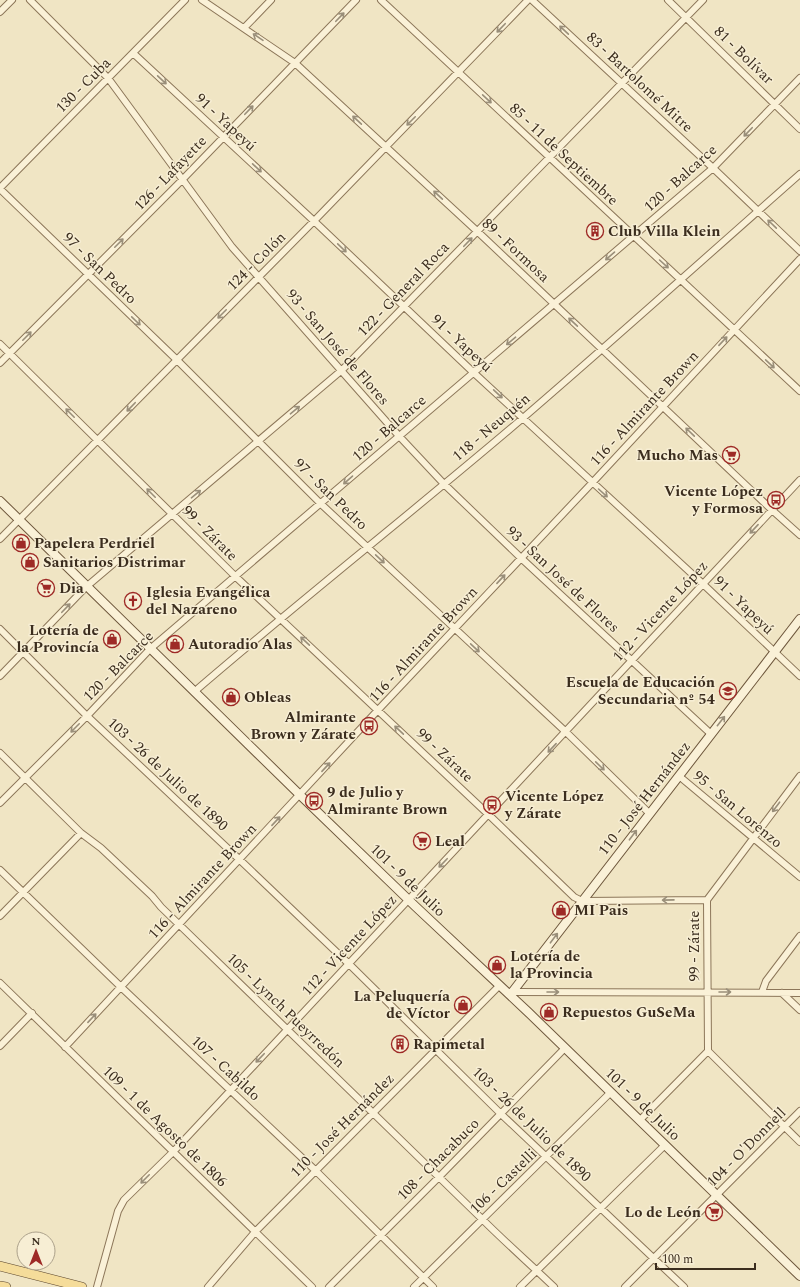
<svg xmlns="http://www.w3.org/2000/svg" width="800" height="1287" viewBox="0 0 800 1287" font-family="Spectral,serif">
  <rect width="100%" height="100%" fill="#f0e5c4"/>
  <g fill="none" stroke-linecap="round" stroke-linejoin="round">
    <g stroke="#8c7659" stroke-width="8">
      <path id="street" d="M30 0 108 78 232 247 399 436 444 484 521 558 711 734
        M202 0 295 63 478 232 772 510 800 535
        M381 0 800 391
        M532 0 713 168 800 251
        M668 0 800 129
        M0 12 12 0
        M244 28 271 0
        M133 53 314 221 474 373 703 584 800 676
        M0 188 185 0
        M0 189 177 360 321 504 566 732 649 813
        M0 344 236 577 489 815 574 897 582 901 707 900
        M0 363 183 179 356 0
        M0 539 314 221 528 0
        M0 629 87 716 240 860 349 964 501 1114 684 1287
        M0 676 86 587 342 370 703 0
        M194 692C302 599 414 511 523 418 616 338 708 255 800 174
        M0 753 81 833 101 848 152 896 161 907C268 1011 375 1114 482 1219 505 1242 530 1264 554 1287
        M679 776 800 877
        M0 803 87 716 150 649 713 168 800 78
        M0 870 121 987 316 1171 433 1287
        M707 900 708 1051 800 1142
        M707 900 800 776
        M0 916 81 833
        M0 983 312 1287
        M514 992 800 993
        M762 992 766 981 800 936
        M782 993 800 1010
        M0 1046 32 1013
        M65 1047 378 710 592 483 800 259
        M640 1120 708 1051
        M97 1287 118 1211 124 1200 173 1152 287 1030 800 480
        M208 1287 255 1232 499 986
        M329 1287 440 1176 565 1048
        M414 1287 610 1093
        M520 1287 665 1145
        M625 1287 800 1111"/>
    </g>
    <g stroke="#6e573c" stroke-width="10">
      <path id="secondary" d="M0 501 300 795 416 907 528 1012 800 1276
        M510 995 800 619"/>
    </g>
    <g stroke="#59442d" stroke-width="10">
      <path id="primary" d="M0 1266 82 1287
        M0 1286 6 1287"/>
    </g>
    <use href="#street" stroke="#faf1d7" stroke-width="6"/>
    <use href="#secondary" stroke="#faf1d7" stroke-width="8"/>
    <use href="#primary" stroke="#f5dc9a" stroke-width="9"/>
  </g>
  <defs><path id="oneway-shaft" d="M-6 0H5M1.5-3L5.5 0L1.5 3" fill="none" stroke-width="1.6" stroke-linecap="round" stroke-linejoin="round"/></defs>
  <g stroke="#9a8f7a">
    <use href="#oneway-shaft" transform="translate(340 17) rotate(-46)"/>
    <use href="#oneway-shaft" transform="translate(501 28) rotate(134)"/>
    <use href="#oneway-shaft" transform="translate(564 30) rotate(-137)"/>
    <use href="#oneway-shaft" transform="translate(258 37) rotate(-146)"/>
    <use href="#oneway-shaft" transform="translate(162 80) rotate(43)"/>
    <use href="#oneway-shaft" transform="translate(487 99) rotate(43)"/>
    <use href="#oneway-shaft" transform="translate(249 110) rotate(-46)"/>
    <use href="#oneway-shaft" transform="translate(357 120) rotate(-137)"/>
    <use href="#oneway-shaft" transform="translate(411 121) rotate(135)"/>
    <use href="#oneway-shaft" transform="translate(748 132) rotate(134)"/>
    <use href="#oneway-shaft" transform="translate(257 168) rotate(43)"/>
    <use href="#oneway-shaft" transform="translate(438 195) rotate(-137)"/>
    <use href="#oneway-shaft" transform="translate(772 224) rotate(-136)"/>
    <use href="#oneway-shaft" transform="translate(468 242) rotate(-46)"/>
    <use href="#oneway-shaft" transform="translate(119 243) rotate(-45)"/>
    <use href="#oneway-shaft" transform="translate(342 248) rotate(44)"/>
    <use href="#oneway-shaft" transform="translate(610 256) rotate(139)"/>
    <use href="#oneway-shaft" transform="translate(664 264) rotate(42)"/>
    <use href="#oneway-shaft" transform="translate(222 314) rotate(135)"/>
    <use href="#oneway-shaft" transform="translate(136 321) rotate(44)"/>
    <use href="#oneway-shaft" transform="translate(573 322) rotate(-137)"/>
    <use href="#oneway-shaft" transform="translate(27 336) rotate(-45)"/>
    <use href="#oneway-shaft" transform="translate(511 341) rotate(140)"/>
    <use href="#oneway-shaft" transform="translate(723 341) rotate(-47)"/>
    <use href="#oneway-shaft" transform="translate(770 364) rotate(43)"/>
    <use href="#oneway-shaft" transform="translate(498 394) rotate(43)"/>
    <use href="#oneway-shaft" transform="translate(131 407) rotate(134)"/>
    <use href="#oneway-shaft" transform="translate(295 410) rotate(-40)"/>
    <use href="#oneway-shaft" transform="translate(70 413) rotate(-135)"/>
    <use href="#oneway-shaft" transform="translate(690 432) rotate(-136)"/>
    <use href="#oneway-shaft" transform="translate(348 480) rotate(139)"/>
    <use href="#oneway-shaft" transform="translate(151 493) rotate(-135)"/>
    <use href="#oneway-shaft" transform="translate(603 493) rotate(42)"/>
    <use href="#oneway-shaft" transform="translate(196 494) rotate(-40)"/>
    <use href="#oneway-shaft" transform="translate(754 529) rotate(133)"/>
    <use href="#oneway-shaft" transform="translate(380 559) rotate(43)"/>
    <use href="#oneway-shaft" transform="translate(501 579) rotate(-47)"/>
    <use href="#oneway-shaft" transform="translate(66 608) rotate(-46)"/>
    <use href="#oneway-shaft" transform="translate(305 641) rotate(-137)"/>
    <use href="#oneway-shaft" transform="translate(475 648) rotate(43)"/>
    <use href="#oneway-shaft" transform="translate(721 721) rotate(-52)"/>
    <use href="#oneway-shaft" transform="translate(75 728) rotate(135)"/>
    <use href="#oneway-shaft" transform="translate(399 730) rotate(-137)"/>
    <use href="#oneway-shaft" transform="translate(552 748) rotate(133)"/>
    <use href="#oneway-shaft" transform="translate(600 766) rotate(44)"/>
    <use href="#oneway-shaft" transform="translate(326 767) rotate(-47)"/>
    <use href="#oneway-shaft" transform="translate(776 807) rotate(127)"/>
    <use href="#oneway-shaft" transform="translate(276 821) rotate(-47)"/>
    <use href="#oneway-shaft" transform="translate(633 835) rotate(-53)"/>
    <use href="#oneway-shaft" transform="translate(443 863) rotate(134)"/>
    <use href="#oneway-shaft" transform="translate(668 900) rotate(179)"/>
    <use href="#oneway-shaft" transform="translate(554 938) rotate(-53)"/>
    <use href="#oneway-shaft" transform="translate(553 992)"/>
    <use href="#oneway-shaft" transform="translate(725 992)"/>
    <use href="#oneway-shaft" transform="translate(92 1018) rotate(-47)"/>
    <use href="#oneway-shaft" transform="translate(260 1058) rotate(134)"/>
    <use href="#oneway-shaft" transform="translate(145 1179) rotate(135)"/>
  </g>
  <defs>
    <g id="building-ring" transform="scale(0.9)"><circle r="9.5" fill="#f7eed4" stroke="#9e2a26" stroke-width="1.5"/><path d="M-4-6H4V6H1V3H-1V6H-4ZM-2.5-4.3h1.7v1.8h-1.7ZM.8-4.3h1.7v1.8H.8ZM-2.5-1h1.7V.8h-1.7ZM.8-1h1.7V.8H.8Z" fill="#9e2a26"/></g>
    <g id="supermarket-ring" transform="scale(0.9)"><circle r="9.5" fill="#f7eed4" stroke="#9e2a26" stroke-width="1.5"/><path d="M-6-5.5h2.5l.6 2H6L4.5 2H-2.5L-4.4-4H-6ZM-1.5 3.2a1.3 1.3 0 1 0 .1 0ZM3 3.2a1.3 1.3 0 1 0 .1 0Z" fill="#9e2a26"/></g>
    <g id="bus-ring" transform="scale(0.9)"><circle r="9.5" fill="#f7eed4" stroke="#9e2a26" stroke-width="1.5"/><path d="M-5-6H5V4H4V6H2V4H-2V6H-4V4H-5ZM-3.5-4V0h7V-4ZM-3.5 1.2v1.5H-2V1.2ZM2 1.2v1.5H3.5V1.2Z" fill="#9e2a26"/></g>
    <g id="shop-ring" transform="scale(0.9)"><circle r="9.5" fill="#f7eed4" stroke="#9e2a26" stroke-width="1.5"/><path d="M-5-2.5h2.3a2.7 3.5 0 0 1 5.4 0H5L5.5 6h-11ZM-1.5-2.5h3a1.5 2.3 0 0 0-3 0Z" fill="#9e2a26"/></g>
    <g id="church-ring" transform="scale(0.9)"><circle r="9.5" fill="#f7eed4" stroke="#9e2a26" stroke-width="1.5"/><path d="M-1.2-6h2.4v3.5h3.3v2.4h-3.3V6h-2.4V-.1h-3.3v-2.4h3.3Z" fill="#9e2a26"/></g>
    <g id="school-ring" transform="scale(0.9)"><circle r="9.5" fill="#f7eed4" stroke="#9e2a26" stroke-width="1.5"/><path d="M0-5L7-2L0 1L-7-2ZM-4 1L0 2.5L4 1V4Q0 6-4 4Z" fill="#9e2a26"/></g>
  </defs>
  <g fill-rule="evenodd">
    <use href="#building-ring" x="595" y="231"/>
    <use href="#supermarket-ring" x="731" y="455"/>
    <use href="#bus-ring" x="776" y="500"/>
    <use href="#shop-ring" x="21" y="543"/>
    <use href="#shop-ring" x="30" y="562"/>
    <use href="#supermarket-ring" x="46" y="588"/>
    <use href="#church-ring" x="133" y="601"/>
    <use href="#shop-ring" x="112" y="639"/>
    <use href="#shop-ring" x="175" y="644"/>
    <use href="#school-ring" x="728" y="691"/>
    <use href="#shop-ring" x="231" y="697"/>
    <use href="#bus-ring" x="369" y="726"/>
    <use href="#bus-ring" x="314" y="801"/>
    <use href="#bus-ring" x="492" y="805"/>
    <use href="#supermarket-ring" x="422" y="841"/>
    <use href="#shop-ring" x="561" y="910"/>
    <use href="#shop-ring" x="497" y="965"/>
    <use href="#shop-ring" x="463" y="1005"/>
    <use href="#shop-ring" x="549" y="1012"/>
    <use href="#building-ring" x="400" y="1044"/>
    <use href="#supermarket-ring" x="714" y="1212"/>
  </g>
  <g text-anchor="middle" stroke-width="3" stroke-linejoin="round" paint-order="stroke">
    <g font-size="15" fill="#3b2d1e" stroke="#f7eed4">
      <text transform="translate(744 55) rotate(44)" y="5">81 - Bolívar</text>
      <text transform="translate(640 82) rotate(43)" y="5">83 - Bartolomé Mitre</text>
      <text transform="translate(83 85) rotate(-45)" y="5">130 - Cuba</text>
      <text transform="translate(226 122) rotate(43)" y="5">91 - Yapeyú</text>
      <text transform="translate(564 154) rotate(43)" y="5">85 - 11 de Septiembre</text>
      <text transform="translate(170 173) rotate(-46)" y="5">126 - Lafayette</text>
      <text transform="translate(680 178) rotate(-42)" y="5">120 - Balcarce</text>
      <text transform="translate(516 250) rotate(43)" y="5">89 - Formosa</text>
      <text transform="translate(256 261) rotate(-45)" y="5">124 - Colón</text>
      <text transform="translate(100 268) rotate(44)" y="5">97 - San Pedro</text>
      <text transform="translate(403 289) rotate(-46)" y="5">122 - General Roca</text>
      <text transform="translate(462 343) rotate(43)" y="5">91 - Yapeyú</text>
      <text transform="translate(338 347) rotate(49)" y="5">93 - San José de Flores</text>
      <text transform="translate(644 408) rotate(-47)" y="5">116 - Almirante Brown</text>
      <text transform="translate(491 427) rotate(-40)" y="5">118 - Neuquén</text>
      <text transform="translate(389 428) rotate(-41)" y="5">120 - Balcarce</text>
      <text transform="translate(331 494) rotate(44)" y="5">97 - San Pedro</text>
      <text transform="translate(210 533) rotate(45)" y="5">99 - Zárate</text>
      <text transform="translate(563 579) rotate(43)" y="5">93 - San José de Flores</text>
      <text transform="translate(744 605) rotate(44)" y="5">91 - Yapeyú</text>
      <text transform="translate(660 611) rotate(-47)" y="5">112 - Vicente López</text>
      <text transform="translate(423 644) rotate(-47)" y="5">116 - Almirante Brown</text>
      <text transform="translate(118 666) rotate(-45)" y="5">120 - Balcarce</text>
      <text transform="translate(445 755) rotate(43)" y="5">99 - Zárate</text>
      <text transform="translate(168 774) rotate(43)" y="5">103 - 26 de Julio de 1890</text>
      <text transform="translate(644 798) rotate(-52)" y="5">110 - José Hernández</text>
      <text transform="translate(738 809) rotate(40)" y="5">95 - San Lorenzo</text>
      <text transform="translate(408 880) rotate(44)" y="5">101 - 9 de Julio</text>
      <text transform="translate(202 881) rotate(-47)" y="5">116 - Almirante Brown</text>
      <text transform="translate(349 945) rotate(-47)" y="5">112 - Vicente López</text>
      <text transform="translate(694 946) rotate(-90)" y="5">99 - Zárate</text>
      <text transform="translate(286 1010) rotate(44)" y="5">105 - Lynch Pueyrredón</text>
      <text transform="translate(226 1068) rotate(43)" y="5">107 - Cabildo</text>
      <text transform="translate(643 1104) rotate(44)" y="5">101 - 9 de Julio</text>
      <text transform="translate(532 1124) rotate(44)" y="5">103 - 26 de Julio de 1890</text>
      <text transform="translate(342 1125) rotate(-45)" y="5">110 - José Hernández</text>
      <text transform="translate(165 1126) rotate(44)" y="5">109 - 1 de Agosto de 1806</text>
      <text transform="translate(746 1147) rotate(-45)" y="5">104 - O'Donnell</text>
      <text transform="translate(438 1159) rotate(-45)" y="5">108 - Chacabuco</text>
      <text transform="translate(503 1181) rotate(-44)" y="5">106 - Castelli</text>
    </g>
    <g font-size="15" font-weight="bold" fill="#3b2d1e" stroke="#f7eed4" text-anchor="start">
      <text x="608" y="236">Club Villa Klein</text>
      <text x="718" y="460" text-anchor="end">Mucho Mas</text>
      <text x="763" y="496" text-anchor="end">Vicente López<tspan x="763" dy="17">y Formosa</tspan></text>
      <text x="34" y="548">Papelera Perdriel</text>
      <text x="43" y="567">Sanitarios Distrimar</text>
      <text x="59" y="593">Dia</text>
      <text x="146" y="597">Iglesia Evangélica<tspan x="146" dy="17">del Nazareno</tspan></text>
      <text x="99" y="635" text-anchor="end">Lotería de<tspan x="99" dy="17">la Provincía</tspan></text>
      <text x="188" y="649">Autoradio Alas</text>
      <text x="715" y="687" text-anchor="end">Escuela de Educación<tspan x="715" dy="17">Secundaria nº 54</tspan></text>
      <text x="244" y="702">Obleas</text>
      <text x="356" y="722" text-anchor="end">Almirante<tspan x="356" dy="17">Brown y Zárate</tspan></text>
      <text x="327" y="797">9 de Julio y<tspan x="327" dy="17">Almirante Brown</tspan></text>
      <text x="505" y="801">Vicente López<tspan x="505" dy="17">y Zárate</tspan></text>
      <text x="435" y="846">Leal</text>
      <text x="574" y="915">MI Pais</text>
      <text x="510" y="961">Lotería de<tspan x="510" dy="17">la Provincia</tspan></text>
      <text x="450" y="1001" text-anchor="end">La Peluquería<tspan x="450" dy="17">de Víctor</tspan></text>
      <text x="562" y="1017">Repuestos GuSeMa</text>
      <text x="413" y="1049">Rapimetal</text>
      <text x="701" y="1217" text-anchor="end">Lo de León</text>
    </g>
  </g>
  <g transform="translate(36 1251)"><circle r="19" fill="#f7eed4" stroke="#aca18b"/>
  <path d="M0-3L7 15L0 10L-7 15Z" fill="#9e2a26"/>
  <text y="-6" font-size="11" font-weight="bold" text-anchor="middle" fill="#3b2d1e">N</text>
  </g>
  <path d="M656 1263v6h99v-6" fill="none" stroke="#3b2d1e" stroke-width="2"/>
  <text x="662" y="1263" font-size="12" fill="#3b2d1e" stroke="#f7eed4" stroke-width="3" paint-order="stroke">100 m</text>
</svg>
